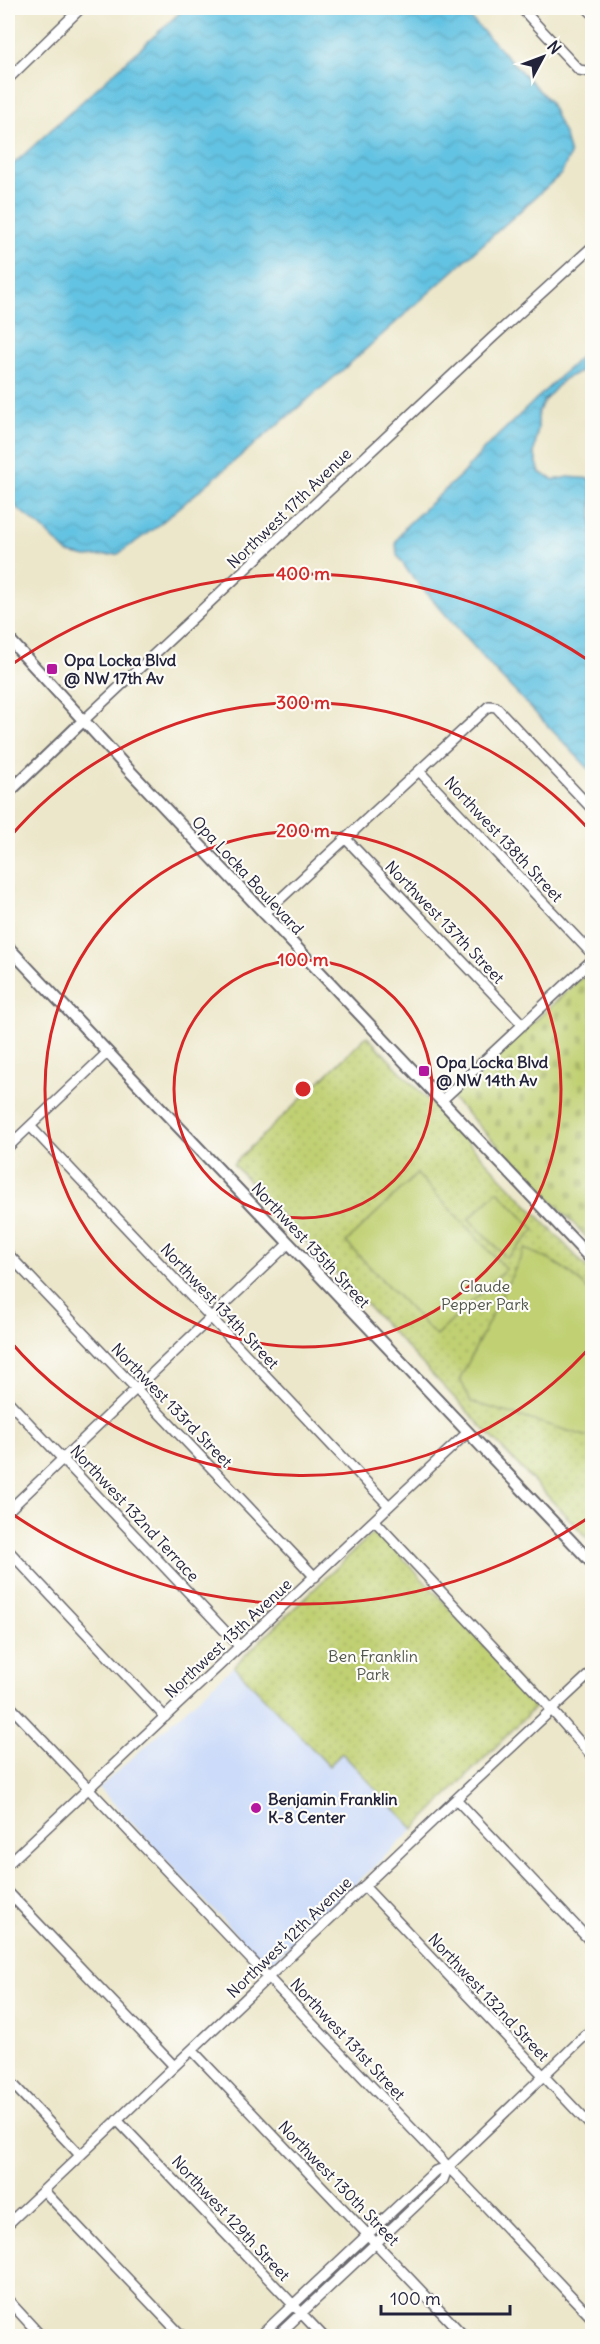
<svg xmlns="http://www.w3.org/2000/svg" width="600" height="2344" viewBox="0 0 600 2344" font-family="Delius,sans-serif">
  <defs>
    <pattern id="grass-dots" width="8" height="8" patternUnits="userSpaceOnUse" patternTransform="scale(1.5)"><rect width="8" height="8" fill="#c0d072"/><path d="M2 2h.1M6 6h.1" fill="none" stroke="#a5b264" stroke-width="1.8" stroke-linecap="round"/></pattern>
    <pattern id="cemetery-stones" width="16" height="16" patternUnits="userSpaceOnUse" patternTransform="scale(1.5)"><rect width="16" height="16" fill="#c0d072"/><path d="M2 7V4a2 2 0 0 1 4 0v3zM10 15v-3a2 2 0 0 1 4 0v3z" fill="#a5b264"/></pattern>
    <pattern id="water-waves" width="16" height="10" patternUnits="userSpaceOnUse" patternTransform="scale(1.5)"><rect width="16" height="10" fill="#63c3e2"/><path d="M0 5q4-4 8 0t8 0" fill="none" stroke="#56a7c3"/></pattern>
  </defs>
  <rect width="100%" height="100%" fill="#fdfcf7"/>
  <filter id="ink" filterUnits="userSpaceOnUse"><feTurbulence type="fractalNoise" baseFrequency=".0167" numOctaves="2"/><feDisplacementMap in="SourceGraphic" scale="12" xChannelSelector="R" yChannelSelector="G"/><feConvolveMatrix kernelMatrix="1 2 1 2 8 2 1 2 1" color-interpolation-filters="sRGB"/></filter>
  <filter id="wash" filterUnits="userSpaceOnUse"><feTurbulence type="fractalNoise" baseFrequency=".008" numOctaves="4" result="noise"/><feDisplacementMap in="SourceGraphic" scale="24" xChannelSelector="R" yChannelSelector="G"/><feGaussianBlur stdDeviation="1.35" result="paint"/><feColorMatrix in="noise" values="0 0 0 0 0 0 0 0 0 0 0 0 0 0 0 0 0 1.4 0 .05"/><feComposite in="paint" operator="in"/></filter>
  <g filter="url(#wash)">
    <rect width="100%" height="100%" fill="#ece7ca"/>
    <path fill="#ccdbf9" d="M234 1666 329 1766 342 1753 414 1829 267 1967 99 1788Z"/>
    <path fill="url(#grass-dots)" stroke="#717956" stroke-width="1.5" d="M367 1036 592 1273V1543L233 1164Z
      M376 1530 539 1703 414 1829 342 1753 329 1766 234 1666Z"/>
    <path fill="url(#cemetery-stones)" stroke="#717956" stroke-width="1.5" d="M592 968V1243L452 1098Z"/>
    <path fill="#c0d072" stroke="#717956" stroke-width="1.5" d="M417 1174 506 1269 436 1336 346 1242Z
      M498 1191 535 1230 507 1258 469 1219Z
      M525 1249C555 1261 570 1270 592 1294V1438L471 1402 460 1379Z"/>
    <path fill="url(#water-waves)" stroke="#42728e" stroke-width="1.5" d="M185 8H461L549 101 565 136 570 155 561 174 345 368 155 528 118 554 87 557 68 553 42 528 8 501V169Z
      M592 346V369H586L564 379 544 401 538 413V428L534 452 540 473 554 480 568 477 592 479V772L498 674 410 574 397 555 396 542 406 526 462 474 485 448Z"/>
  </g>
  <g filter="url(#ink)">
    <g fill="none" stroke-linecap="round" stroke-linejoin="round">
      <g stroke="#69676d" stroke-width="12">
        <path id="minor" d="M521 8 579 70 592 72
          M587 8 592 13
          M8 79 81 8
          M83 721 492 338 592 247
          M419 771 592 954
          M346 839 523 1025
          M264 914 489 706 496 707 592 809
          M441 1101 592 960
          M30 1126 389 1506
          M8 1147 108 1052
          M8 1254 315 1577
          M8 1401 240 1647
          M8 1511 289 1243
          M375 1521 543 1700 592 1756
          M8 1550 165 1717
          M8 1704 592 2318
          M456 1799 592 1943
          M8 1864 468 1432
          M364 1886 592 2127
          M8 1892 174 2066
          M192 2050 464 2336
          M8 2079 80 2155
          M117 2120 323 2336
          M44 2191 182 2336
          M8 2224 456 1799 592 1672
          M8 2300 41 2336
          M260 2336 435 2171 448 2167
          M277 2336 443 2180 448 2167 592 2029"/>
      </g>
      <g stroke="#69676d" stroke-width="14">
        <path id="major" d="M8 638 128 769 592 1260
          M8 793 83 721
          M8 947 592 1563"/>
      </g>
      <use href="#minor" stroke="#fff" stroke-width="9"/>
      <use href="#major" stroke="#fff" stroke-width="10"/>
    </g>
  </g>
  <g fill="none" stroke="#d62828" stroke-width="3">
    <circle cx="303" cy="1089" r="129"/>
    <circle cx="303" cy="1089" r="258"/>
    <path d="M592 1345A386 386 0 0 1 9 1340M9 838A386 386 0 0 1 592 833"/>
    <path d="M591 1516A515 515 0 0 1 8 1511M8 667A515 515 0 0 1 591 662"/>
  </g>
  <g fill="#b5179e" stroke="#fdfcf7" stroke-width="2">
    <rect x="46" y="663" width="12" height="12" rx="3"/>
    <rect x="418" y="1065" width="12" height="12" rx="3"/>
    <circle cx="256" cy="1808" r="6"/>
  </g>
  <g text-anchor="middle" stroke-width="4.5" stroke-linejoin="round" paint-order="stroke">
    <g font-size="16" fill="#22223b" stroke="#fdfcf7">
      <text transform="translate(289 508) rotate(-44)" y="6">Northwest 17th Avenue</text>
      <text transform="translate(504 839) rotate(47)" y="6">Northwest 138th Street</text>
      <text transform="translate(248 875) rotate(47)" y="6">Opa Locka Boulevard</text>
      <text transform="translate(445 922) rotate(46)" y="6">Northwest 137th Street</text>
      <text transform="translate(311 1245) rotate(47)" y="6">Northwest 135th Street</text>
      <text transform="translate(220 1306) rotate(47)" y="6">Northwest 134th Street</text>
      <text transform="translate(172 1405) rotate(46)" y="6">Northwest 133rd Street</text>
      <text transform="translate(135 1513) rotate(47)" y="6">Northwest 132nd Terrace</text>
      <text transform="translate(228 1638) rotate(-43)" y="6">Northwest 13th Avenue</text>
      <text transform="translate(289 1937) rotate(-44)" y="6">Northwest 12th Avenue</text>
      <text transform="translate(489 1997) rotate(47)" y="6">Northwest 132nd Street</text>
      <text transform="translate(348 2039) rotate(47)" y="6">Northwest 131st Street</text>
      <text transform="translate(339 2183) rotate(46)" y="6">Northwest 130th Street</text>
      <text transform="translate(231 2218) rotate(47)" y="6">Northwest 129th Street</text>
    </g>
    <g font-size="16" font-weight="bold" fill="#22223b" stroke="#fdfcf7" text-anchor="start">
      <text x="64" y="666">Opa Locka Blvd<tspan x="64" dy="18">@ NW 17th Av</tspan></text>
      <text x="436" y="1068">Opa Locka Blvd<tspan x="436" dy="18">@ NW 14th Av</tspan></text>
      <text x="268" y="1805">Benjamin Franklin<tspan x="268" dy="18">K-8 Center</tspan></text>
    </g>
    <g font-size="16" fill="#51564c" stroke="#fdfcf7">
      <text x="485" y="1292">Claude<tspan x="485" dy="18">Pepper Park</tspan></text>
      <text x="373" y="1662">Ben Franklin<tspan x="373" dy="18">Park</tspan></text>
    </g>
  </g>
  <circle cx="303" cy="1089" r="9" fill="#d62828" stroke="#fdfcf7" stroke-width="3"/>
  <g font-size="18" text-anchor="middle" font-weight="bold" fill="#d62828" stroke="#fdfcf7" stroke-width="4.5" stroke-linejoin="round" paint-order="stroke">
    <text x="303" y="580">400 m</text>
    <text x="303" y="709">300 m</text>
    <text x="303" y="837">200 m</text>
    <text x="303" y="966">100 m</text>
  </g>
  <rect width="600" height="2344" fill="none" stroke="#fdfcf7" stroke-width="30"/>
  <g transform="translate(543 57) rotate(49)" stroke="#fdfcf7" stroke-width="4.5" paint-order="stroke">
  <path d="M0-4.5L10 22L0 15L-10 22Z" fill="#22223b"/>
  <text y="-9" font-size="16" font-weight="bold" text-anchor="middle" fill="#22223b">N</text>
  </g>
  <path d="M381 2305v9h129v-9" fill="none" stroke="#22223b" stroke-width="3"/>
  <text x="390" y="2305" font-size="18" fill="#22223b" stroke="#fdfcf7" stroke-width="4.5" paint-order="stroke">100 m</text>
</svg>
